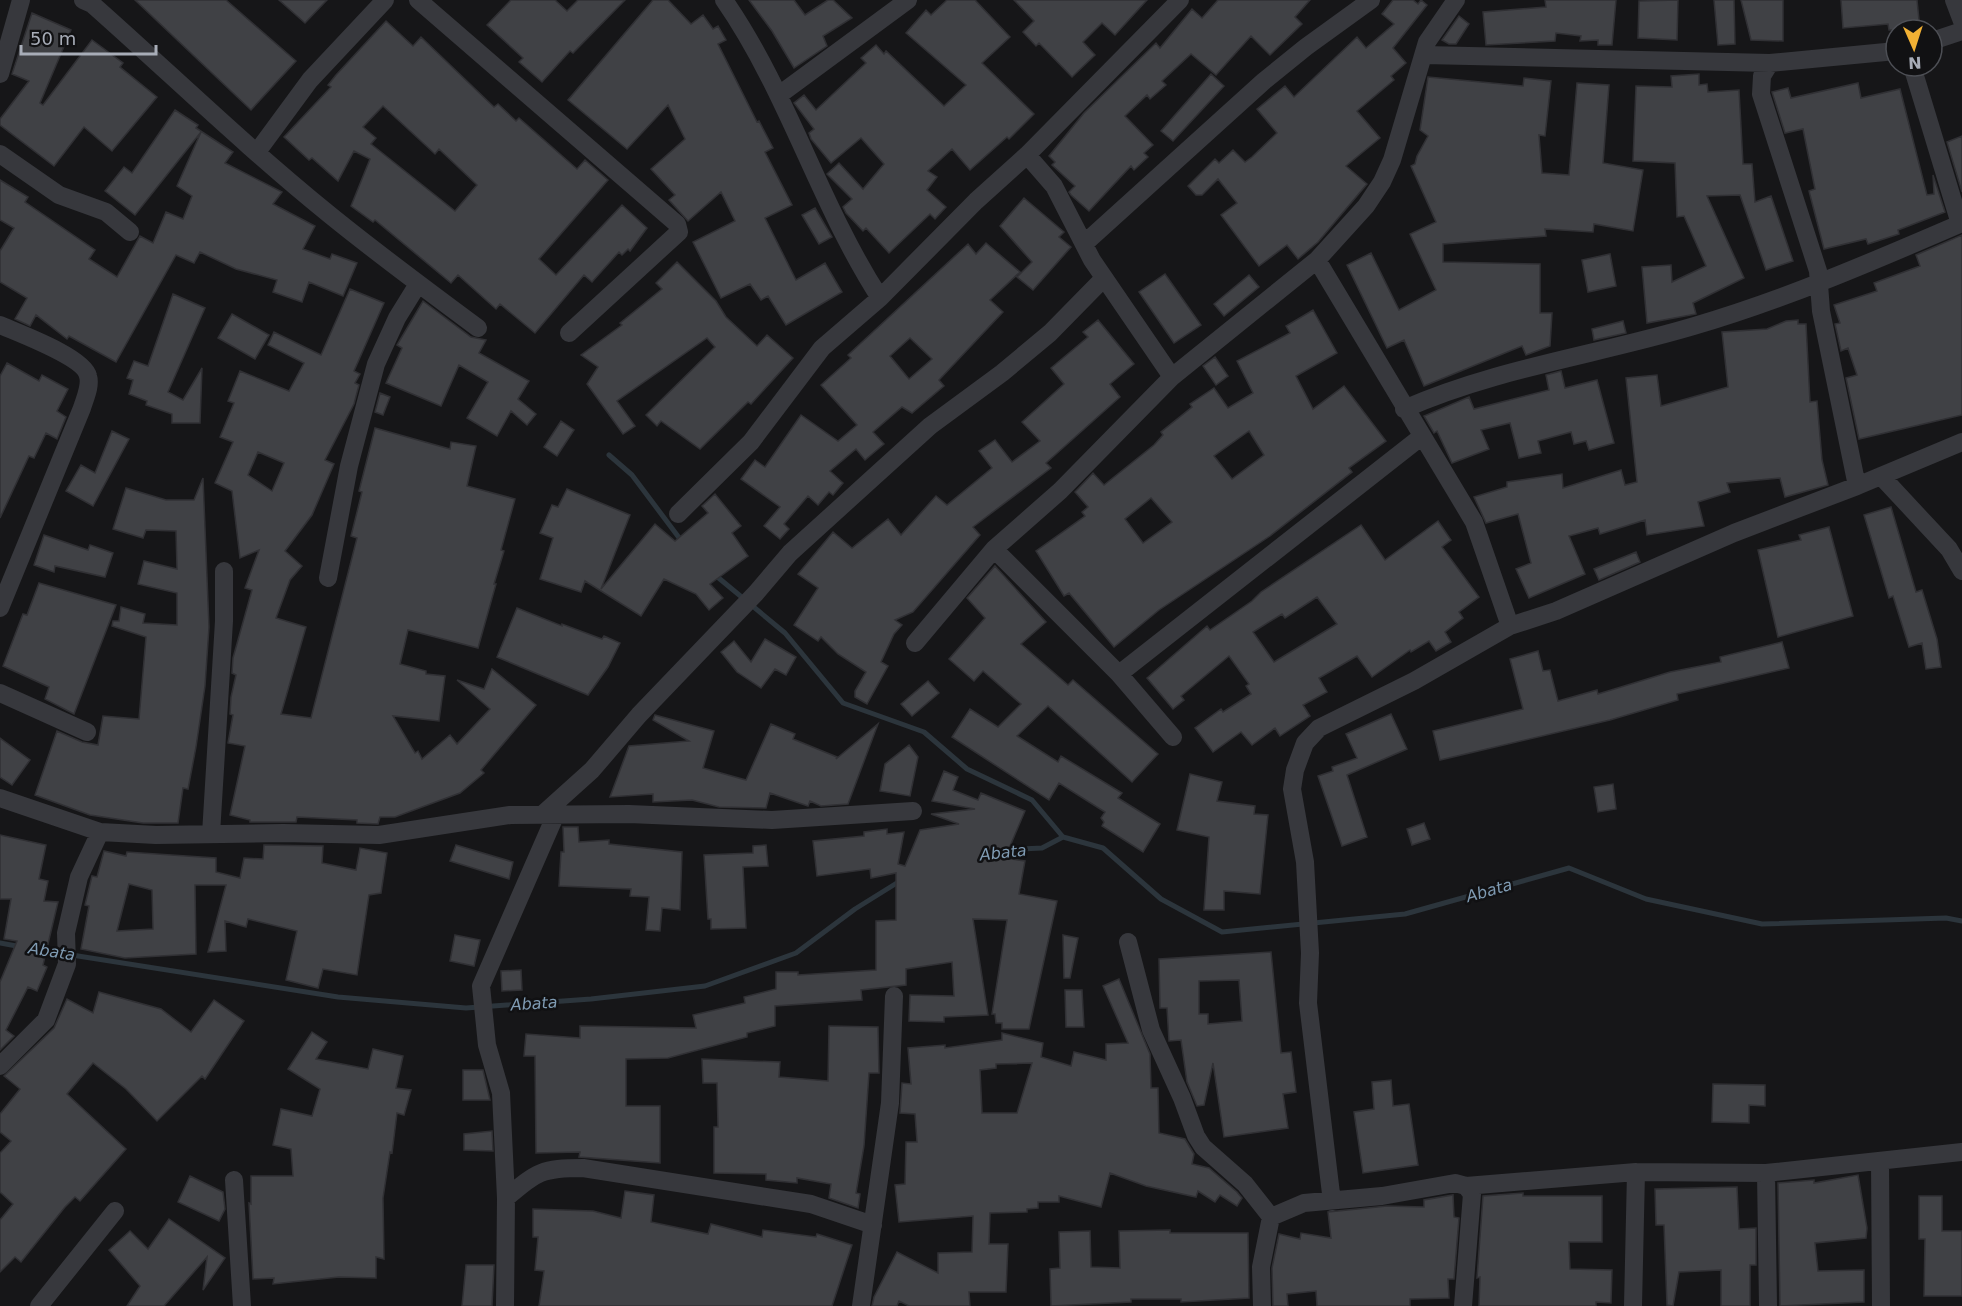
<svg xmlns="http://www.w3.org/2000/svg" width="1962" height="1306" viewBox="0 0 1962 1306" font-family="'DejaVu Sans',sans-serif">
  <rect width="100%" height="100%" fill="#161618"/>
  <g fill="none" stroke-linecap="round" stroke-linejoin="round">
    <path stroke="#2c353c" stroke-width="5" d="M609 455 632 475 683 543
      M715 575 785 633 843 703 924 732 967 769 1032 800 1063 837
      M1003 850 1042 848 1063 837 1103 848 1161 899 1222 932 1405 914 1569 868 1646 899 1762 924 1946 918 1962 921
      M0 943 22 947
      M40 950 338 997 466 1008 591 999 705 986 796 953 855 909 900 881"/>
  </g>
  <path fill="#404145" stroke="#303034" stroke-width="1.5" fill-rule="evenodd" d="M135 0H226L296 61 251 110Z
    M279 0H327L305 23Z
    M511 0H555L567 11 578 0H625L573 53 570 51 542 82 519 62 523 58 487 25Z
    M653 0H668L691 24 703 15 713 29 718 26 726 40 718 44 757 122 759 121 773 148 765 152 792 205 765 218 796 280 825 263 842 292 786 325 768 296 761 300 750 284 721 298 693 242 735 221 721 192 688 221 669 200 675 195 651 169 685 139 668 105 627 149 568 100Z
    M749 0H794L805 15 828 0H833L852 18 823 36 827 46 794 68 772 31Z
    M947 0H975L1010 37 982 63 1034 114 1009 139 1007 137 970 170 952 149 928 171 937 177 927 190 946 207 935 219 930 214 889 253 866 228 863 231 846 213 843 207 852 199 827 174 839 163 863 189 884 164 861 138 831 163 811 139 809 133 814 129 794 103 804 95 816 110 866 63 861 58 876 45 884 54 886 51 944 106 966 85 906 33 926 10 931 15Z
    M1014 0H1147L1115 35 1102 23 1083 42 1095 55 1072 77 1039 43 1036 46 1023 32 1034 21Z
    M1218 0H1310L1295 17 1302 24 1270 55 1251 36 1216 75 1191 54 1162 81 1166 85 1150 99 1147 95 1125 116 1153 145 1144 153 1148 157 1134 170 1131 166 1089 211 1071 195 1069 192 1075 186 1052 165 1055 162 1049 156 1084 113 1156 43 1160 48 1192 9 1202 18Z
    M1393 0H1413L1418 4 1421 0 1427 5 1393 48 1406 63 1391 76 1394 80 1357 111 1380 138 1346 166 1367 184 1318 242 1298 259 1287 245 1259 266 1221 215 1237 203 1218 179 1202 195H1196L1188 186 1215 159 1219 163 1233 150 1245 162 1252 157 1277 133 1257 109 1285 86 1294 97 1357 37 1366 48 1394 24 1382 14Z
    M1545 0H1616L1612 45H1598V40L1580 41 1581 36 1556 33 1555 41 1486 45 1483 12 1546 7Z
    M1678 0 1677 40 1638 38 1639 1Z
    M1714 0H1734L1735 44 1718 45Z
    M1741 0H1783V41L1751 40Z
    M1841 0H1917L1920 30H1889L1888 24 1843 28Z
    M32 13 71 30 40 103 43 105 92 40 123 63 120 67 157 97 112 151 84 127 54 166 0 125V119L29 81 12 74Z
    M1459 16 1469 24 1456 44H1449L1442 40Z
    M386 21 413 46 421 37 494 107 498 104 516 121 519 118 577 169 585 160 608 180 539 259 556 275 622 205 647 228 630 251 628 249 622 255 619 252 592 282 584 275 535 333 500 304 496 309 458 275 451 283 375 220 373 222 351 206 370 159 354 151 338 181 312 158 309 160 284 137 331 87 328 85 336 75ZM383 106 435 154 439 149 477 185 455 211 371 144 376 138 363 127Z
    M1211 74 1224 86 1173 141 1161 131Z
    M1699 74V85L1707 84 1708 92 1739 90 1743 164H1752L1755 202 1771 196 1793 261 1766 270 1740 195 1707 196 1744 278 1693 303 1696 314 1647 323 1642 267 1671 265 1672 282 1706 266 1684 216 1677 217 1675 163 1633 161 1636 86 1672 87 1671 76Z
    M1428 77 1523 86 1524 78 1551 81 1545 136 1539 135 1542 173 1569 175 1577 83 1609 85 1603 163 1643 170 1633 231 1594 224 1593 232 1545 229 1546 236 1443 244V262L1540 264V313H1552L1550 346 1526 355 1522 346 1424 386 1404 340 1387 348 1347 265 1371 253 1399 310 1436 290 1410 234 1436 222 1411 166 1415 164 1417 156 1428 136 1420 130Z
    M1858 83 1861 98 1900 89 1927 195 1934 194 1933 175 1945 212 1898 230 1899 234 1868 244 1866 239 1824 249 1809 191 1815 189 1803 129 1785 133 1772 92 1788 88 1791 98Z
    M175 110 198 125 196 128 233 152 225 163 282 192 273 204 315 226 303 249 330 259 332 254 357 263 343 296 309 282 302 302 273 292 277 280 236 269 200 252 194 263 176 255 116 362 69 336 67 339 36 315 30 326 15 319 27 298 0 282V251L14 228 0 220V180L28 197 25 202 95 250 89 259 117 277 140 236 153 243 166 212 183 219 192 196 177 186 201 132 135 215 105 191 124 167 132 173Z
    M1962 136V192L1947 142Z
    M1024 198 1064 232 1059 237 1071 247 1033 290 1017 277 1032 262 1000 226Z
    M815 208 832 237 819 244 802 215Z
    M1962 235V415L1859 439 1846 378 1857 375 1848 348 1841 351 1835 324 1840 323 1834 305 1877 291 1874 283 1920 266 1916 255Z
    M986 243 1020 272 990 300 1003 312 939 380 944 386 912 413 902 407 873 432 884 444 865 460 856 449 830 471 843 483 833 495 829 492 818 505 808 496 784 524 789 529 780 539 764 526 780 507 741 479 755 460 765 467 801 415 838 441 857 425 821 385 851 358 848 355 968 244 976 254ZM910 338 932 359 909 379 890 356Z
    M1610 254 1616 286 1588 292 1582 260Z
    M677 262 716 301 726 317 757 346 767 335 793 358 751 404 748 402 700 449 661 421 657 426 646 415 715 347 707 338 617 401 635 426 623 434 587 384 598 367 581 355 622 325 620 323 662 289 656 283Z
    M1165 274 1201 325 1174 343 1139 292Z
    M1249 275 1259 287 1224 316 1214 304Z
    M350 289 384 303 354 371 360 374 355 383 359 385 354 404 325 460 334 464 328 478 312 515 285 551 302 566 290 580 276 618 306 627 281 714 311 718 357 538 351 536 362 492 359 491 375 428 450 449 451 442 476 446 467 486 515 499 501 550 504 551 494 584H496L478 648 408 630 400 664 426 671V674L445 676 439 721 393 716 415 753 418 751 422 759 450 735 457 744 490 709 457 680 484 689 492 669 536 705 481 770 484 773 460 793 395 817H380L378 824 357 823V820L297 817 296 822H250V820L230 815 245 746 228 743 233 715 230 714 231 697 236 675 232 673 233 658 252 590 245 588 259 550 240 558 232 491 215 483 233 442 220 437 234 403 228 401 240 371 289 391 304 363 268 345 274 332 321 355ZM258 452 284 463 272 491 248 475Z
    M173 294 205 308 168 392 183 400 202 368 200 423H172V414L146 405 147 401 129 394 133 380 127 378 134 361 148 366Z
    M423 301 471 337 486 340 479 353 529 381 518 399 536 414 527 425 511 411 497 436 467 418 488 382 459 365 441 406 386 383 402 348 397 345Z
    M1313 310 1337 353 1296 376 1313 409 1344 386 1386 441 1349 468 1352 472 1270 536 1159 610 1114 647 1069 593 1064 596 1036 551 1085 516 1082 512 1088 507 1075 492 1093 473 1104 485 1154 445 1163 435 1161 432 1192 407 1190 404 1214 388 1228 408 1253 393 1237 361 1290 333 1286 326ZM1249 431 1264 455 1232 479 1214 456ZM1151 498 1172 522 1143 543 1125 519Z
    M232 314 269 335 255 359 218 338Z
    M1098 320 1134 364 1110 384 1120 397 1046 463 1051 468 973 527 980 535 913 612 895 620 902 625 894 634 881 662 888 666 867 704 855 697V691L866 672 838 654 821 637 818 641 794 625 818 588 798 574 833 532 852 548 888 519 901 535 936 496 947 505 992 468 979 451 995 440 1012 462 1040 441 1022 422 1064 384 1051 368 1088 337 1083 332Z
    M1798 320V324H1806L1810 402 1817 401 1822 460 1828 485 1785 497 1780 478 1727 483 1730 492 1698 502 1704 526 1647 535 1645 520 1600 534 1598 528 1569 536 1585 574 1529 598 1516 569 1531 563 1518 514 1486 523 1474 497 1507 487V482L1562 474 1563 488 1621 470 1625 485 1637 482 1626 378 1657 375 1661 406 1728 387 1722 332 1767 329 1786 321Z
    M1623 321 1626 333 1594 340 1592 329Z
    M1215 357 1228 376 1216 385 1203 366Z
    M7 363 39 381 42 375 68 389 57 411 66 417 57 439 46 433 34 458 29 456 0 518V376Z
    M1561 371 1565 388 1597 380 1614 443 1589 450 1586 441 1574 444 1571 432 1538 441 1541 453 1519 458 1510 423 1481 430 1489 449 1452 463 1437 431 1434 433 1424 416 1469 397 1474 409 1549 390 1546 375Z
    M380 393 390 397 383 415 375 412Z
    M561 421 574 430 557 456 544 447Z
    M112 431 129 439 93 506 66 491 81 465 95 473Z
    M203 478 209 627 205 686 196 747 188 789 183 788 178 823H143L90 815 35 795 57 731 82 742 98 745 103 716 139 719 146 637 112 626 113 621H119L121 607 145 614 143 623 177 625V593L138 584 144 561 177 569 176 531 146 530 143 538 113 529 126 488 166 500H194Z
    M567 489 630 515 601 589 655 524 675 541 708 513 702 506 715 494 741 526 732 533 748 556 710 584 723 598 709 610 696 594 664 579 641 616 585 581 581 592 540 579 553 538 540 533 552 505 558 507Z
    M1891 507 1916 592 1922 590 1937 639 1941 667 1926 669 1922 643 1909 647 1893 596 1889 598 1864 515Z
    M1438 521 1451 540 1442 547 1479 597 1459 612 1463 618 1445 632 1451 642 1436 651 1429 641 1411 652 1410 650 1372 677 1357 656 1319 678 1327 692 1303 705 1310 716 1280 736 1275 728 1252 745 1241 732 1213 752 1195 728 1221 709 1223 712 1251 694 1246 686 1249 684 1229 656 1181 696 1184 700 1173 709 1147 678 1207 626 1210 630 1252 601 1261 592 1361 525 1385 560ZM1317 597 1337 624 1274 662 1253 632 1282 614 1285 618Z
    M1829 527 1853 616 1778 637 1758 550 1801 540 1799 535Z
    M44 535 88 550 90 545 113 553 105 577 55 566 54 572 34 565Z
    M1636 552 1640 562 1599 580 1594 569Z
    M995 566 1046 622 1021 644 1068 685 1073 680 1158 754 1132 782 1048 706 1017 736 1058 762 1061 756 1122 793 1118 798 1160 824 1143 852 1102 826 1104 822 1101 818 1105 812 1059 783 1049 800 952 737 970 709 998 727 1021 704 983 671 974 681 949 659 985 618 967 598Z
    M39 583 116 605 74 714 45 699 49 687 3 666 23 614 27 615Z
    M517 608 562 626V624L602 639 604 636 620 643 608 667 588 695 497 657Z
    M765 639 796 657 786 675 775 669 761 688 737 672 721 652 734 641 751 662Z
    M1782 642 1789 668 1677 694 1678 700 1610 720 1440 760 1433 731 1523 709 1510 659 1538 651 1543 671 1550 670 1558 701 1597 690 1598 694 1670 672 1721 662 1720 657Z
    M928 681 939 693 912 716 901 704Z
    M1391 714 1407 749 1347 775 1367 837 1342 846 1318 776 1333 771 1332 767 1357 758 1346 734Z
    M655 715 714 731 703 768 746 780 771 724 795 734 793 739 837 757 836 759 878 724 848 804 821 806 810 801 808 806 770 793 766 808 719 807 692 800 653 802V794L610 797 629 746 689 741 653 720Z
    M0 738 30 760 12 785 0 777Z
    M909 745 918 757 910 796 880 791 885 764Z
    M944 771 958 777 953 790 978 800 981 793 1025 811 1005 858 1025 861 1019 894 1057 901 1029 1029H1002V1023H996L995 1014H992L1007 920 973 919 988 1015 944 1017V1022L909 1021 910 995 954 996 952 962 906 969V985L861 990 862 1000 775 1006V1026L747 1033V1037L668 1058 626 1059V1106H660V1163L579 1157 580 1152 536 1153 535 1056H524L526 1034 580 1038V1026L696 1028 693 1015 745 1003 744 997 776 989V972H798V975L876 970V921L896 920V873L871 878 870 869 817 876 813 841 864 836V832L887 829V834L904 832 898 864 905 866 920 830 959 824 931 814 975 809 932 801Z
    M1190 774 1222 782 1217 801 1255 806 1254 814 1268 815 1260 894 1224 891V910H1204L1209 837 1177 830Z
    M1613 784 1616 809 1598 812 1594 787Z
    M1424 823 1430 839 1412 845 1407 829Z
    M563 827H578L579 842 609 840V844L682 852 680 910 662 908 660 931 646 930 649 897 630 896 631 889 559 886 561 852H564Z
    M0 835 46 845 39 879 48 881 44 901 58 902 43 965 47 967 37 991 28 987 6 1030 14 1036 0 1050V982L17 941 4 939 11 899H0Z
    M264 845 323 846 322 863 356 870 360 848 387 853 381 893 369 895 357 975 323 969 318 988 286 980 297 931 248 919 246 927 225 921 226 951 208 952 226 885H195L196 954 125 958 81 949 89 906 85 905 92 876 97 877 104 851 126 856 127 852 216 858V872L240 878 244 858 263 859ZM129 884 152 890 153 929 117 931Z
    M456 845 513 862 509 879 450 861Z
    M766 845 768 866 743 867 746 928 711 929V919H708L704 855 753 853V846Z
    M455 935 480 940 474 966 450 961Z
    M1063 935 1078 938 1070 978H1064Z
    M1271 952 1281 1053 1291 1052 1296 1092 1283 1094 1288 1128 1224 1137 1213 1063 1204 1105 1197 1106 1187 1082 1181 1040 1169 1041 1167 1008H1160L1159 959ZM1239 980 1242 1021 1208 1024V1014H1199V981Z
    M521 970 522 990 502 991 501 971Z
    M1119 979 1150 1054 1151 1088H1158L1159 1133 1185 1139 1194 1154 1192 1164 1209 1168 1237 1192 1242 1198 1237 1206 1220 1195 1215 1202 1198 1191 1196 1197 1146 1186 1110 1173 1101 1207 1059 1196V1202H1038V1208L1027 1209V1212L990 1213 989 1244H1008L1006 1292H969L970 1306H909L899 1301 897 1306H872L874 1297 897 1252 938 1273V1253L972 1252 973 1216 899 1222 895 1185 905 1184 906 1142H917L915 1114 900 1113 902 1083 911 1084 908 1048 945 1045V1048L1002 1040V1033L1043 1043 1041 1057 1071 1066 1074 1052 1106 1060V1044L1128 1043 1103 986ZM1032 1063 1017 1113H982L980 1070 996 1068V1064Z
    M1065 990H1082L1084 1027H1066Z
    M99 992 161 1009 191 1032 214 1000 244 1021 205 1079 202 1076 157 1121 126 1089 93 1063 67 1094 126 1149 80 1201 75 1197 65 1207 21 1262 15 1257 0 1272V1220L13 1204 0 1192V1153L11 1141 0 1132V1114L20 1089 4 1076 54 1028 67 999 93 1013Z
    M829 1026 878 1027 879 1073H869L864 1146 856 1193 860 1194 858 1208 829 1198 831 1184 797 1178V1183L766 1180V1174L714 1173V1127H718L717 1083H703L702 1059 780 1062 779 1077 828 1081Z
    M312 1032 327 1042 316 1059 368 1069 373 1049 403 1056 396 1088 411 1090 404 1115 397 1113 392 1153 390 1152 383 1198 384 1259 376 1257V1278L339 1277 273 1284 274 1278 253 1279 249 1203 251 1204V1176H293L291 1149 273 1145 281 1109 312 1116 320 1089 288 1069Z
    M463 1070H483L490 1100H463Z
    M1391 1080 1393 1106 1409 1104 1418 1165 1363 1173 1354 1112 1374 1109 1372 1082Z
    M1713 1084 1765 1085V1106L1749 1105V1123L1712 1122Z
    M492 1131 493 1151 464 1150V1134Z
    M1858 1175 1867 1228 1866 1238 1815 1243 1818 1271 1864 1270V1302L1780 1306 1778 1183 1814 1180V1183Z
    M190 1176 223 1192 225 1209 219 1221 178 1202Z
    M1737 1187 1739 1229 1756 1228V1265H1750V1306H1721V1270L1679 1272 1673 1306 1667 1305 1664 1225H1656L1655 1189Z
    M625 1191 654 1195 651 1222 708 1234 711 1224 762 1237 763 1230 816 1237 817 1234 852 1245 832 1306H539L544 1271 535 1270 538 1237H533V1209L593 1211 621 1218Z
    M1523 1193V1196H1602V1242H1569L1570 1269 1612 1270 1611 1303 1596 1302V1306H1479L1480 1277 1477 1278 1483 1196Z
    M1453 1195 1454 1217 1459 1218 1454 1279H1448L1449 1298 1410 1299V1306H1317L1316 1291 1287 1294 1288 1306H1273L1272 1268 1279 1234 1300 1239 1301 1233 1331 1238 1328 1212 1387 1206 1424 1207V1200Z
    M1919 1196H1942V1231H1962V1296H1924L1925 1239H1919Z
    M169 1219 225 1258 203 1290 207 1257 164 1306H127L140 1286 109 1250 130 1231 148 1249Z
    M1170 1230V1233H1248L1249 1298 1181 1302V1299H1131V1302L1051 1306 1050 1269 1060 1268 1059 1232 1090 1231 1091 1267 1120 1268 1119 1231Z
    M466 1265H494L492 1306H462Z"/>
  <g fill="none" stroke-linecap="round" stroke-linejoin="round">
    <path stroke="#37383d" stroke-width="18" d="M83 0 92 4C171 74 247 148 330 215 378 254 428 291 478 328
      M418 0 677 224 679 232 569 333
      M724 0C789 94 818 202 880 298
      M1954 0 1962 21
      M1932 41 1962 31
      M1424 55 1770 63 1896 51
      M1770 63 1762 76 1761 94 1818 271 1821 311 1857 486
      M1912 66 1960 224
      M0 74 21 0
      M779 95 908 0
      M257 152 310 80 385 0
      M0 154 59 195 106 212 130 232
      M1027 155 1054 186 1092 260 1172 377
      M1085 243 1264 81 1306 47 1371 0
      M1317 260 1474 522 1510 626
      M0 325C18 333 84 357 88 376 91 386 85 398 82 408L0 608
      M1404 409C1497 368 1597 355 1694 326 1786 299 1874 261 1962 223
      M1881 476 1949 549 1962 571
      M678 514 751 442 822 348 880 298 976 201 1027 155 1180 0
      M994 549 1119 674 1173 737
      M328 578 349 466 376 364 397 318 418 284
      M915 643 994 549 1060 491 1172 377 1317 260 1366 206 1382 182 1392 160 1427 42 1456 0
      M1119 674 1421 437
      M0 693 87 732
      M0 798 100 832 156 835 283 833 379 835 510 815 629 814 772 820 913 811
      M542 815 592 770 639 715 756 593 790 553 930 426 1002 373 1050 333 1104 278
      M211 834 224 621V571
      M1128 942 1151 1030 1182 1098 1196 1136 1203 1147 1245 1184 1271 1217 1261 1267 1262 1306
      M0 1066 46 1020 67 964 66 933 79 877 100 832
      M1880 1161 1881 1306
      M1766 1173 1768 1306
      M234 1180 242 1306
      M506 1198C537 1172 541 1168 583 1168L811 1204 873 1225
      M1332 1202 1308 1003 1310 953 1305 862 1292 789 1295 770 1305 743 1319 728 1414 681 1510 626 1556 611 1734 533 1857 486 1962 442
      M1271 1217 1304 1203 1382 1196 1455 1183 1466 1186 1636 1172 1766 1173 1962 1152
      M39 1306 115 1211
      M505 1306 506 1198 501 1093 487 1045 481 986 556 814
      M861 1306 890 1103 894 996
      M1463 1306 1472 1194 1466 1186
      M1633 1306 1636 1172"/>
  </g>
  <g text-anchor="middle" stroke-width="5" stroke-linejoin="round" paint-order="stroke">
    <g font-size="16" font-style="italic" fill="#7f9bb3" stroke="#111113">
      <text transform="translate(1003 852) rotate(-6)" y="6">Abata</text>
      <text transform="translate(1489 890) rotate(-16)" y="6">Abata</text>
      <text transform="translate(52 951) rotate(9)" y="6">Abata</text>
      <text transform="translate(534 1003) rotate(-4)" y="6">Abata</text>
    </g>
  </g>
  <g transform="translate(1914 48) rotate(177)"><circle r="28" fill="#111113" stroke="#4d4f55" stroke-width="1.5"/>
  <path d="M0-4.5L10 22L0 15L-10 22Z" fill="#f2b134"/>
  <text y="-9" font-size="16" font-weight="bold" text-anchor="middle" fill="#a8adb8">N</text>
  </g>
  <path d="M21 45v9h135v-9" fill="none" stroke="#a8adb8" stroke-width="3"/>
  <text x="30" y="45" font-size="18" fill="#a8adb8" stroke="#111113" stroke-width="4.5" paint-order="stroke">50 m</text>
</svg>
